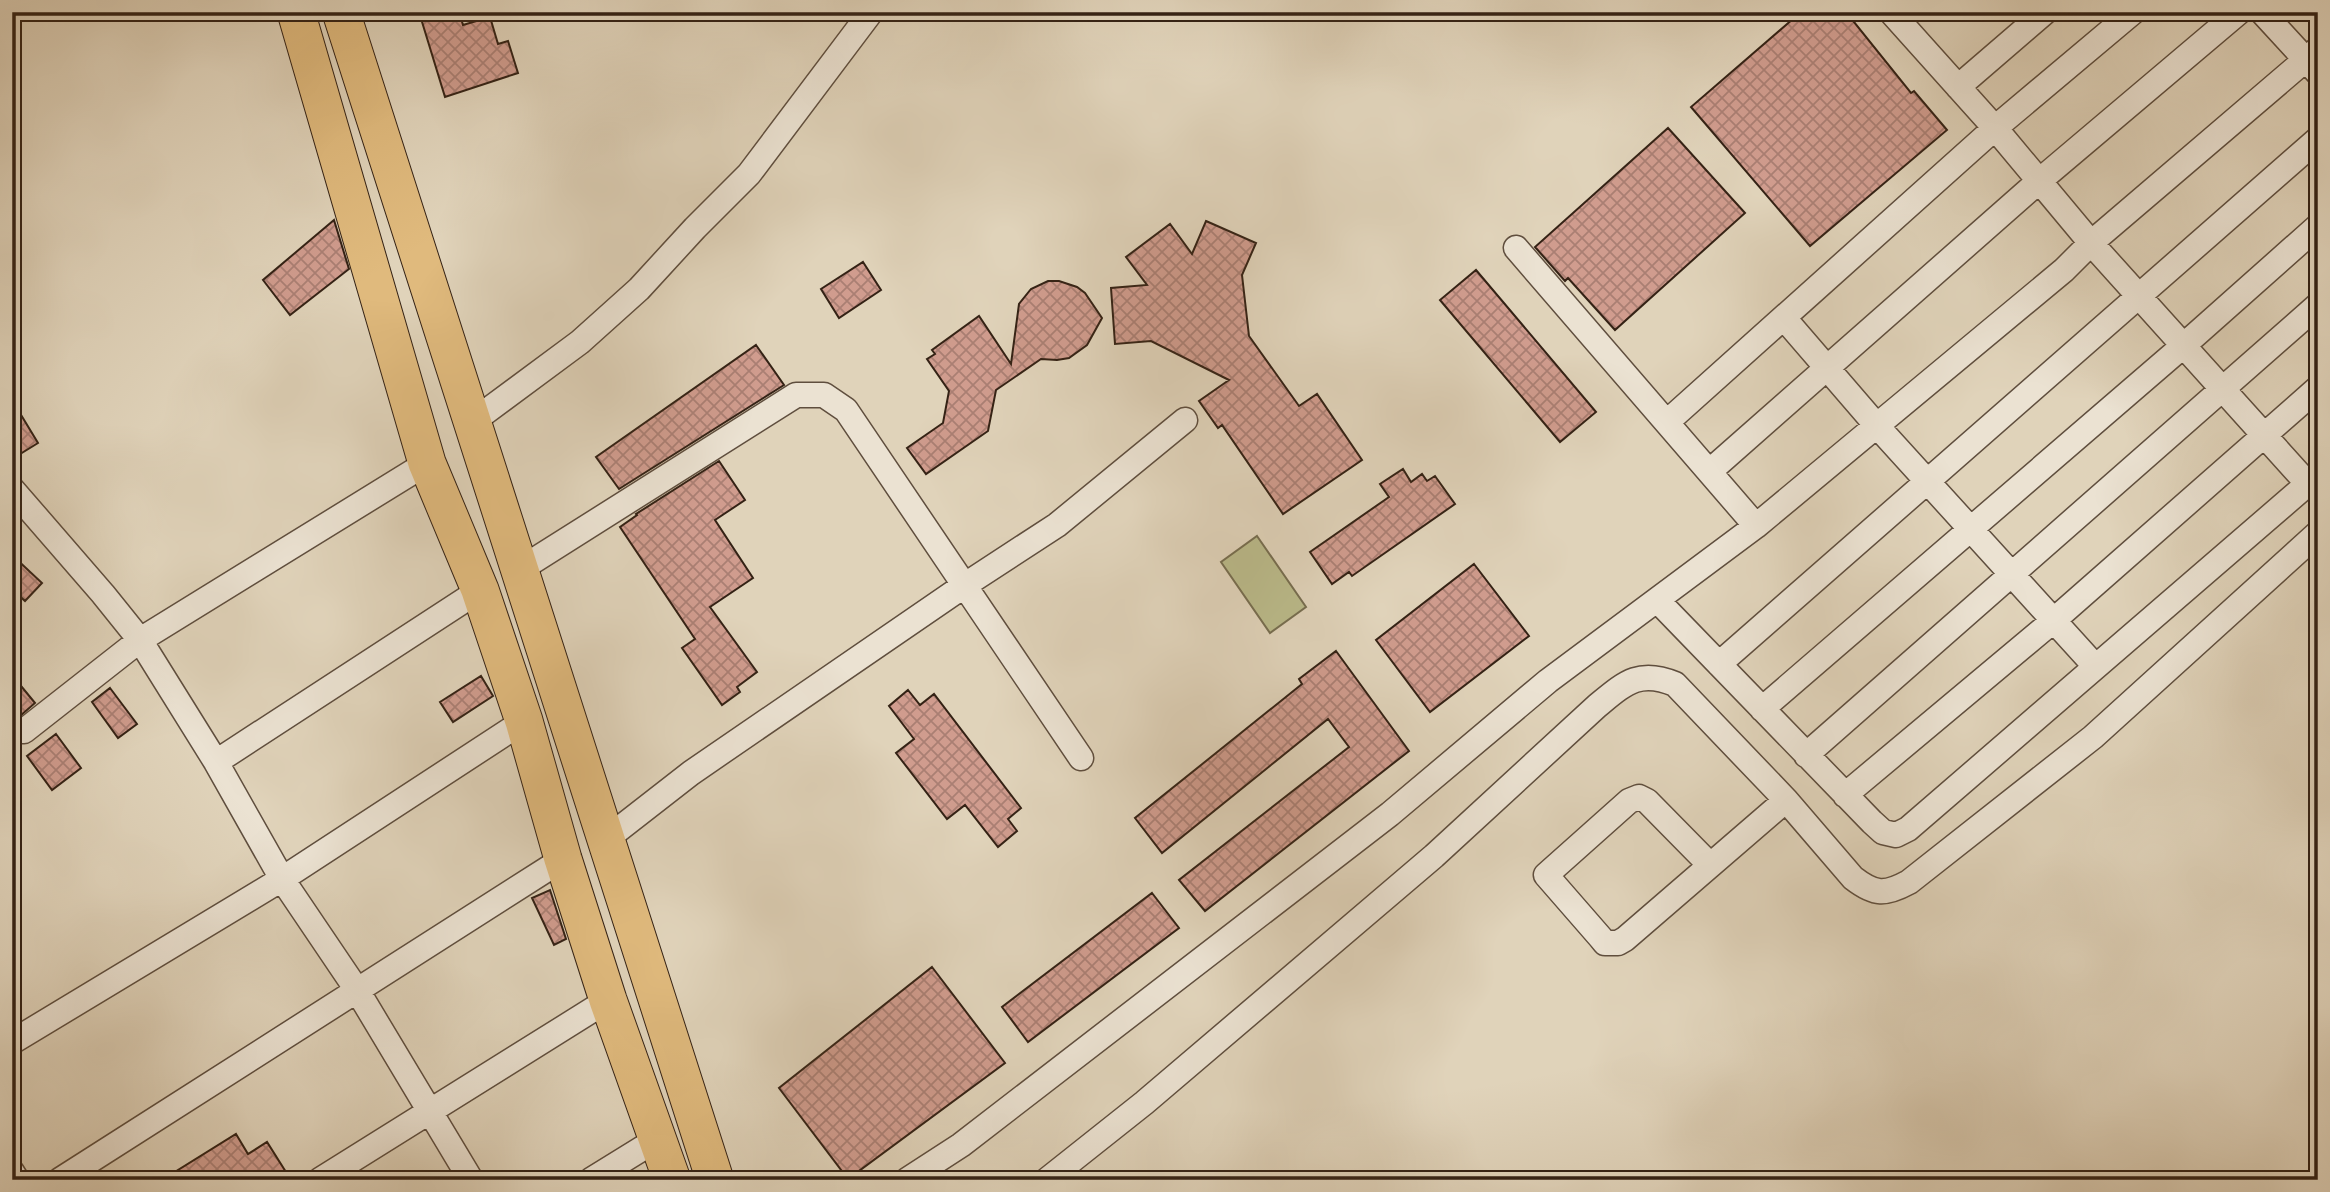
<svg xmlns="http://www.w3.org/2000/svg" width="2330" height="1192" viewBox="0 0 2330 1192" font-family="Alegreya,serif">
  <defs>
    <pattern id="building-cross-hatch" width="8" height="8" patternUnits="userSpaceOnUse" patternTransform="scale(1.75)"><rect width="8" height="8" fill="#d09c8e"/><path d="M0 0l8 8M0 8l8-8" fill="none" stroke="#aa7f73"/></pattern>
  </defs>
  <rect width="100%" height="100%" fill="#e0d3ba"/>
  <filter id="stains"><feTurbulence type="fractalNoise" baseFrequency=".00286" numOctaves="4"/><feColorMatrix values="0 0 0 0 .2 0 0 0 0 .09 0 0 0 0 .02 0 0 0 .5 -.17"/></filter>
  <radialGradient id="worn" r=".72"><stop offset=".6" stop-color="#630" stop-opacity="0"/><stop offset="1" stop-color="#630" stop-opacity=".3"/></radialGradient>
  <path fill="#baba8a" stroke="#776e50" stroke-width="2" d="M1257 536 1306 607 1270 633 1221 562Z"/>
  <path fill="url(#building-cross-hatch)" stroke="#342215" stroke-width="2" d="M419 12H459L463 25 490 17 498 44 508 41 518 73 445 97Z
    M1801 12H1846L1911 93 1914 91 1947 130 1810 246 1691 107Z
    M1668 128 1745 213 1615 330 1568 278 1565 281 1535 247Z
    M334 220 349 269 290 315 263 280Z
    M1206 221 1256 243 1242 275 1249 336 1299 406 1317 394 1362 460 1283 514 1222 425 1218 428 1199 401 1229 380 1151 341 1115 344 1111 288 1147 285 1126 257 1170 224 1192 254Z
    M863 262 881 290 839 318 821 289Z
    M1476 270 1596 412 1560 442 1440 300Z
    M1048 281H1059L1077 287 1085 293 1102 318 1087 345 1069 358 1057 360 1041 359 996 390 988 431 926 474 907 448 943 423 949 391 927 359 935 354 932 350 979 316 1011 364 1019 304 1031 289Z
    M756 345 784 385 619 489 596 457Z
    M12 400 38 443 12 459Z
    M719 461 745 500 715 520 753 578 710 607 757 672 737 687 740 692 722 705 682 648 695 639 620 527 637 515 636 514Z
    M1403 469 1411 482 1422 474 1427 481 1435 476 1455 504 1352 576 1349 572 1332 584 1310 552 1389 497 1380 484Z
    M12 555 42 583 25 601 12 589Z
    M1474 564 1529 636 1430 712 1376 640Z
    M1336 651 1409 751 1205 911 1179 880 1349 747 1328 719 1162 853 1135 818 1302 684 1299 679Z
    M12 675 35 703 12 723Z
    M481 676 493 696 453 722 440 702Z
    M110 688 137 724 118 738 92 702Z
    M908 690 920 705 934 694 1021 808 1008 819 1017 831 998 847 965 805 947 819 896 753 914 739 889 706Z
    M56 734 81 768 52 790 27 756Z
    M550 890 566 939 554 945 532 898Z
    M1152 893 1179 928 1028 1042 1002 1007Z
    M932 967 1005 1063 848 1179 779 1088Z
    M236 1134 248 1154 267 1142 291 1180H162Z"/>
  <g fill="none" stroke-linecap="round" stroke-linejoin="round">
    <g stroke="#5f4e3e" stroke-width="27">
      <path id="minor" d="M1891 12 1995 128 2091 243 2308 484
        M2262 12 2318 73
        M1958 87 2045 12
        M1516 248 1756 526
        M1784 318 1877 426 2095 666
        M472 422 580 342 639 289 695 228 749 174 871 12
        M1667 422 1995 128 2133 12
        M1710 471 2038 182 2239 12
        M12 489 103 594 140 640 216 762 282 879 357 990 471 1180
        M519 570 796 395H824L846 410 1081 758
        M1657 600 1872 822 1883 832 1896 835 1908 829 2318 475
        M1719 664 2318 139
        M1762 709 2183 346 2318 226
        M24 731 140 640 427 463
        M1806 755 2318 305
        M216 762 480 590
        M1845 795 2053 621 2318 388
        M605 840 691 773 965 585 1057 525 1185 420
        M1710 865 1647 801 1639 797 1629 801 1546 875 1600 937 1605 943H1618L1625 939 1786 800
        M12 1042 282 879 524 721
        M12 1172 17 1180
        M60 1180 563 859
        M320 1180 608 1000
        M591 1180 659 1138
        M907 1180 961 1145 1390 814 1548 681 1756 526 2064 270 2091 243 2318 49
        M1047 1180 1144 1103 1434 856 1597 706C1625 683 1639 669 1675 684L1786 800 1853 878C1875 895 1885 895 1909 882L2093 737 2318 533"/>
    </g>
    <g stroke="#342215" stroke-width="39">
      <path id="highway" d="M296 12 427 463 480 590 524 721 563 859 608 1000 672 1180
        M341 12 715 1180"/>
    </g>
    <use href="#minor" stroke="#ebe2d2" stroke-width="24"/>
    <use href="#highway" stroke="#e0ba7d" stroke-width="37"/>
  </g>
  <rect width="2330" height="1192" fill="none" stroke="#e0d3ba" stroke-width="42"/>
  <rect x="14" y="14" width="2302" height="1164" fill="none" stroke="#342215" stroke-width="3.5"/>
  <rect x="21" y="21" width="2288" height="1150" fill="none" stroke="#342215" stroke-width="2"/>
  <rect width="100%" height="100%" filter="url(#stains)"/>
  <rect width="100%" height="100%" fill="url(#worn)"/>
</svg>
